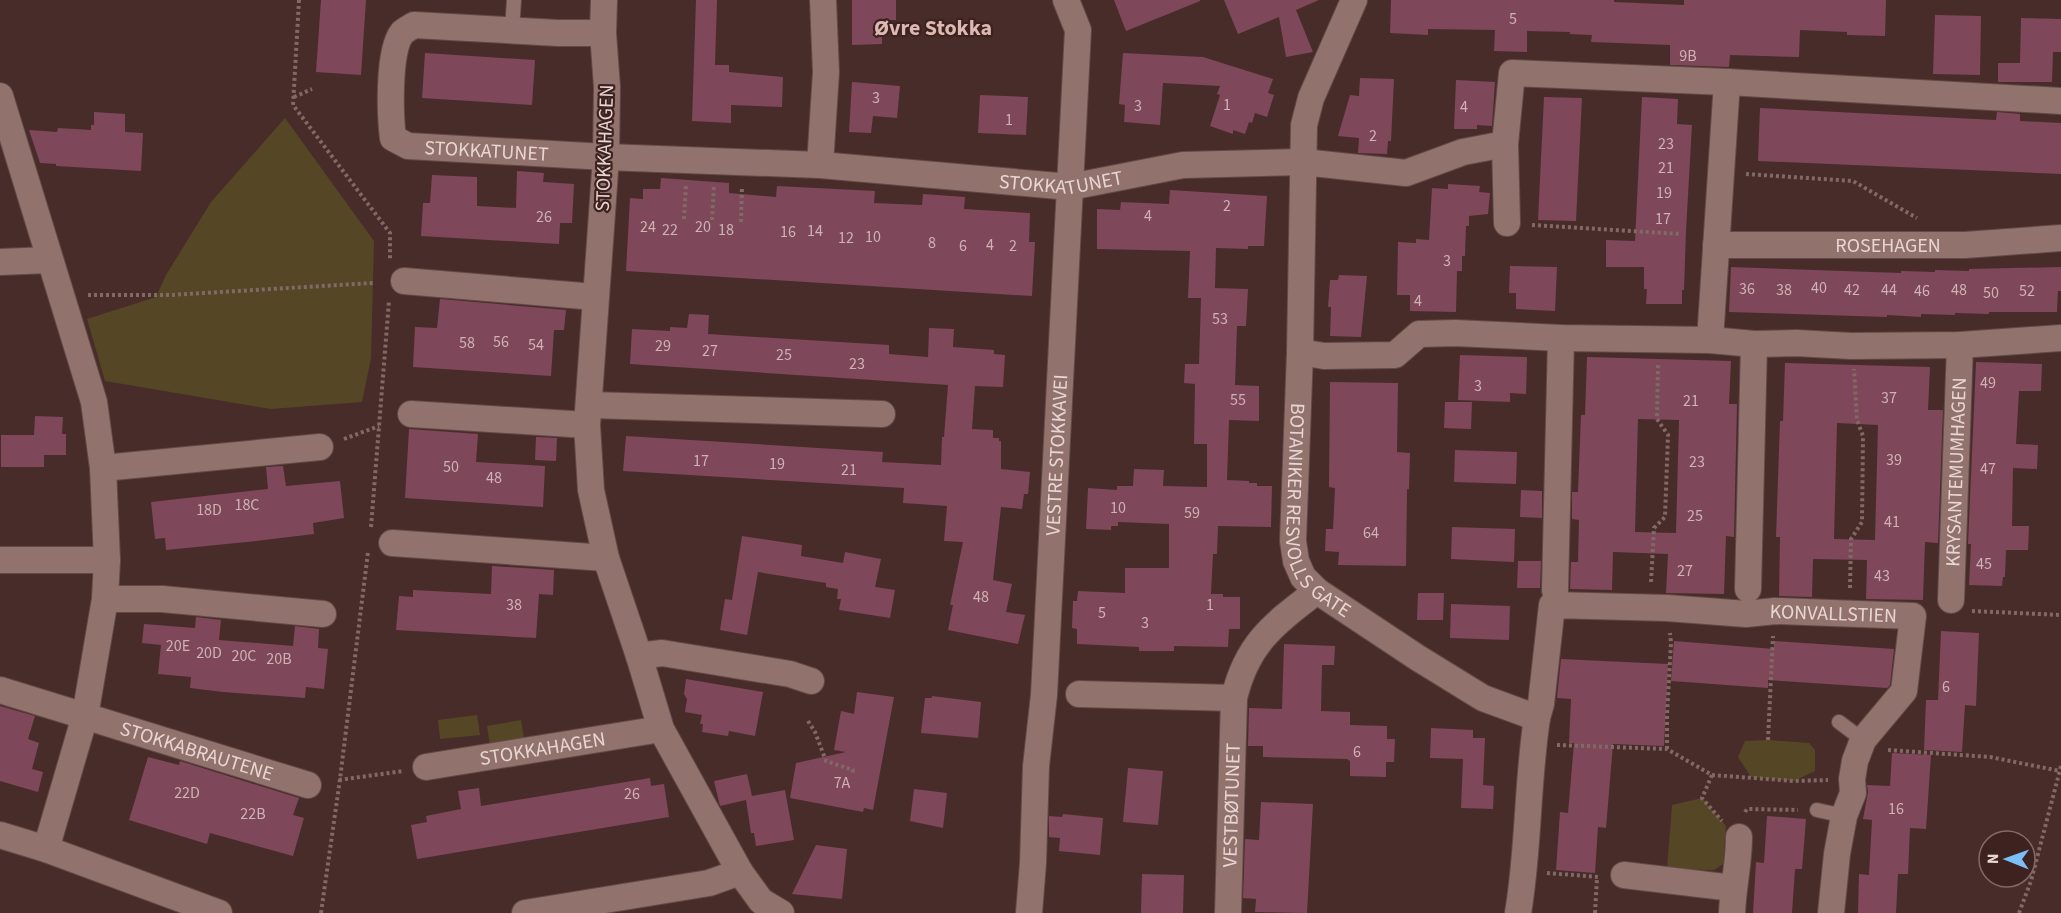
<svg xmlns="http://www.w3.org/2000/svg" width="2061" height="913" viewBox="0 0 2061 913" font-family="'Source Sans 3',sans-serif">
  <rect width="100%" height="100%" fill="#482c29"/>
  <path fill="#554626" d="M285 118 374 241 371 358 362 402 271 409 105 381 87 319 156 297 166 275 211 202Z
    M477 715 480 735 440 739 438 720Z
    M521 720 524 739 490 745 487 726Z
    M1768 740 1809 743 1815 750V771L1794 781 1751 777 1738 757 1745 741Z
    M1702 798 1726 826 1723 864 1714 870 1667 869 1672 805Z"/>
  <path fill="#7f475a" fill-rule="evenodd" d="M321 0H366L361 75 316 72Z
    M696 0H717L715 65H729V72L783 77 782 107 731 105V123L692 121Z
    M852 0H896V20H882V44L852 45Z
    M1114 0H1200V1L1126 31Z
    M1224 0H1319L1296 10 1313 52 1286 57 1279 17 1238 34Z
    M1391 0H1614V2L1684 5V0H1886L1885 36 1847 35V32L1800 30 1799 57 1730 55 1729 67 1670 65V45L1591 42 1592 35 1570 34V32L1527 31V52L1494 51 1495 30 1428 29V35L1390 33Z
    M1935 15 1981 16 1980 75 1933 74Z
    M2021 18 2061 19V52H2053L2052 82H1998V63H2020Z
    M425 53 535 60 532 105 422 98Z
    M1123 53 1203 57 1273 79 1268 93 1274 95 1267 117 1255 113 1252 123 1249 122 1245 134 1233 130V134L1210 126 1220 95 1217 94 1220 86 1163 83 1160 125 1124 122 1125 105 1119 104Z
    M1360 78 1394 79 1391 141H1388L1387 154 1358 153 1359 138 1338 136 1350 95 1359 96Z
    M1456 80 1495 82 1492 126 1477 125V129H1454Z
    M852 82 900 86 897 118 873 116 871 133 849 132Z
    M980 95 1028 97 1026 135 978 133Z
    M1544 97 1582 98 1576 221 1538 220Z
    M1642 97 1678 99 1677 124 1692 125 1686 231 1684 290H1682V304H1646L1647 289H1644V267H1606V240L1635 241Z
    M1760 108 1996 120 1997 112 2020 114V121L2061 123V174L1758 161Z
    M94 112 125 114V132L143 133 141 171 56 166V164L40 163 29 130 57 132 58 128 91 130V125H94Z
    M517 171 544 173 543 182 574 184 572 223H560L559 244 421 236 423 203H430L432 175 477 177V206L516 208Z
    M661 178 729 183V193L776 197 777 186 875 191 874 203 922 205 923 194 965 197 964 209 1030 213 1029 242H1035L1032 296 626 271 630 198 643 199V189H660Z
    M1448 184 1480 186 1479 192 1490 193 1488 214 1469 216V226H1466L1465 256H1462V271H1457L1456 312 1410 311V295H1397L1398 242 1416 243V239L1429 240 1432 188 1448 189Z
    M1170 190 1267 196 1264 246H1248V249L1216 248 1215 288 1248 289 1246 326H1237L1235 385 1259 386V421L1229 420 1227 480 1249 481V483H1257V486H1272L1271 527 1218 526 1217 554H1213L1211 594H1223V597H1240V629H1229L1228 647 1174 646V651H1139V647L1077 644V629L1072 628 1073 601H1077L1078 591 1125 593V568H1169V524L1118 522V526H1111V530L1086 529 1088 488 1117 490V486H1133L1134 469 1164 470 1163 486 1207 487V444H1194L1195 384 1184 383 1185 364H1199L1201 298H1188L1190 251 1097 249V209L1120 210 1121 202 1169 204Z
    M1510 266 1557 267 1555 311 1516 309V293H1509Z
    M1731 267 1901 273V271L1935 272V270L1969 271V269L2061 267V291H2058L2057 312H1989V314L1955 313V315L1921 314V317L1887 315V317L1729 312Z
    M1339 275 1367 276 1361 337 1330 336 1331 307H1328L1330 280H1338Z
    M440 299 566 310 564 330H554L551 376 413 367 415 327 437 328Z
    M689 314 709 315 708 334 889 345V354L928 357 929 328 954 329 953 347 994 350V354L1005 355 1003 387 975 386 972 429 993 430V438H999V441H1001V469L1030 472 1028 494H1024L1022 509 1001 507 993 580 1012 584 1006 612 1025 615 1018 644 948 630 953 605H950L963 542 944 541 947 506 903 503 904 488 623 471 626 436 883 452 882 462 941 465 942 437H944L948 385 630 364 632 329 670 331V327L687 328Z
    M1460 355 1527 357 1526 394 1510 393V402L1458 400Z
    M1587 357 1731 361 1729 404H1737L1734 537 1726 536 1724 594 1666 593 1668 554 1613 552 1612 590 1570 589 1571 562H1578L1579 520 1572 519V492H1578L1581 415H1585ZM1638 419 1679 420 1676 533 1635 532Z
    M1976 362 2042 364 2041 391H2019L2016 444 2038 445 2037 469 2013 468 2012 526H2029L2028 550H2006L2005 577H2003L2002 586 1969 585 1971 544H1968Z
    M1785 363 1930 367 1928 410H1943L1938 543 1925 542 1923 600 1866 599 1867 560 1813 559 1812 597 1779 596 1780 537H1776L1780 421H1783ZM1837 423 1878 425 1875 540 1834 539Z
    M1330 382 1398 383 1397 452 1410 453 1409 489H1407L1406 566 1338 565 1339 552 1325 551 1326 529H1333L1335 488 1329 487Z
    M1445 402H1472L1471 429 1444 428Z
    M35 416 63 417 62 434H66V455H44V467H1V435H34Z
    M409 429 478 434 476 462 545 466 543 507 405 498Z
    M536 437 557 438 556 461 535 460Z
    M1455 450 1517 452 1516 484 1454 482Z
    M283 466 286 486 340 481 344 518 313 523 314 534 247 542 166 550 165 538 155 539 151 502 268 489 266 467Z
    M1521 490 1542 491V518L1520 517Z
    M1452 527 1515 529 1514 562 1451 559Z
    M742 536 802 545 801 556 843 563 845 552 881 559 875 587 895 590 890 618 839 610 841 599H837L838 589 826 587V583L758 572 747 635 720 630 725 599 732 600Z
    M1518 561H1541L1540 588H1517Z
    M492 566 554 570 553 595 539 594 536 638 396 630 399 596 413 597V590L491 594Z
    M1418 593H1444L1443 620H1417Z
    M1451 604 1510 606 1509 640 1450 638Z
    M196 617 221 620 219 640 293 646 295 626 319 629 318 648 328 649 324 689 306 687 305 698 223 692 190 688 191 677 158 674 161 645 142 643 144 624 195 628Z
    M1941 631 1979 633 1976 706 1965 705 1962 752 1924 750 1926 700H1938Z
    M1674 641 1774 649V641L1894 649 1890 685 1887 688 1768 680V688L1671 681Z
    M1284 644 1335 646 1334 665H1322L1321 711 1350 712V725L1387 726V739H1395L1394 762H1386V777L1350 776V761L1347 759 1263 757V746H1248L1249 708 1282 709Z
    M1561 659 1668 664 1664 746 1613 744 1606 828 1598 827 1595 873 1556 870 1560 812 1568 813 1574 743H1569L1571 699 1557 698Z
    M686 679 763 692 755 736 729 731 728 736 702 732 703 724H700L702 715 685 712 687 699 684 694Z
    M857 692 894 697 873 810 864 808 863 812 790 798 796 763 846 752 834 750 841 711 854 714Z
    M932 696 981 702 978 738 921 733 925 698H932Z
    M0 706 35 716 28 739 39 743 32 769 43 772 38 792 0 781Z
    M1431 728 1473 730V738H1485L1483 785 1494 786 1493 809 1461 808 1463 759 1430 758Z
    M1892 753 1931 755 1926 829 1910 828 1908 874H1898L1896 913H1858L1859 874 1869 875 1872 820 1863 819 1868 792 1867 785 1890 786Z
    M148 757 179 765 180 761 299 798 293 815 304 818 293 856 210 833 207 844 129 820Z
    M1128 768 1163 771 1158 825 1123 822Z
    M747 774 752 796 785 790 794 840 756 846 754 833H751L746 800 720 806 714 781Z
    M650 778 651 786 664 784 669 817 417 859 411 825 427 822 426 816 461 809 458 791 479 788 481 806Z
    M914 789 947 793 943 828 910 821Z
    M1261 802 1313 804 1307 913 1255 912 1256 899 1243 898 1245 839 1259 840Z
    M1063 814 1103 818 1100 855 1059 851 1060 838 1049 837V816L1062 817Z
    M1767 816 1806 819 1802 869H1795L1792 913H1753L1756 862 1764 863Z
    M816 845 847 849 842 899 792 894Z
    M1142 874 1184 875 1183 913H1141Z"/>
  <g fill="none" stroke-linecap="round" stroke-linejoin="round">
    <g stroke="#614a47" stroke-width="16">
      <path id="service" d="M512 30 514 0
        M1839 722 1863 740
        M1817 810 1844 816"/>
    </g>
    <g stroke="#614a47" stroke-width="28">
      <g id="minor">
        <path d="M604 0 603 33 607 87 606 157 587 425 591 490 606 558 639 656 661 729 740 872 761 901 781 913"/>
        <path id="s1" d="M1354 0 1311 98 1304 125 1300 352 1293 541 1296 561 1303 577 1317 591 1418 658 1483 698 1537 718C1527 783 1529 848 1518 913"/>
        <path id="s2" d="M603 33H558L414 25C411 27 405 30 402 33 388 51 390 115 393 138L408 146 606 157 820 165 1070 187 1183 165 1303 162 1406 173 1463 152 1505 144"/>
        <path d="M1727 82 2061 101"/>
        <path d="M0 96 94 402 103 468 107 560 105 599 85 716 46 849"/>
        <path d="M820 165 826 72 823 0"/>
        <path d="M1507 223 1505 144 1512 73 1727 82 1710 340"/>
        <path id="s3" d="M1716 245H1965L2061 238"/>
        <path d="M0 262 49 260"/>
        <path d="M404 281 595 297"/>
        <path d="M1300 352 1324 356 1395 355 1419 334 1455 333 1561 338 1710 340 1754 344 1796 343 1851 346 1960 345 2061 338"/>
        <path d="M590 405 882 414"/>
        <path d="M411 414 587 425"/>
        <path d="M103 468 320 447"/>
        <path d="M392 543 606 558"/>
        <path d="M0 560H107"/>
        <path d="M1748 589 1754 344"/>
        <path d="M1555 590 1561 338"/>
        <path d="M105 599H162L323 614"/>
        <path id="s4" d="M1951 600 1960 345"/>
        <path d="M639 656 662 653 790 674 811 681"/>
        <path id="s5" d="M0 690 308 785"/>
        <path d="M1079 694 1234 698"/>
        <path id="s6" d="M1537 718 1541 704 1552 605 1667 608 1746 614 1775 611 1913 616 1904 691 1863 740 1855 761 1852 779 1853 793 1844 816 1837 854 1831 913"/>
        <path id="s7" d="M426 767 661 729"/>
        <path d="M0 835 46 849 219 913"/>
        <path d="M1624 875 1733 888"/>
        <path d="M525 913 709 883 740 872"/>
        <path id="s8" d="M1029 913 1033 863 1036 766 1044 695 1078 30 1066 0"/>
        <path id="s9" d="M1228 913 1234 698C1247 643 1274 624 1317 591"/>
        <path d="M1732 913C1733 887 1739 863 1739 837"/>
      </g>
    </g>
    <path stroke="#816966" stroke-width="4" stroke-dasharray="3 3" stroke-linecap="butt" d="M299 0 293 105 390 233V261
      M294 97 312 89
      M1746 174 1853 181 1917 218
      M684 219 686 184
      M712 220 714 185
      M741 222 742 186
      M1532 225 1681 234
      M88 295H170L373 283
      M344 439 379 426
      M371 527 389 301
      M1651 582 1654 528 1665 517 1668 435 1657 419 1658 364
      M1850 588 1851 539 1862 522 1863 436 1857 420 1854 369
      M1972 611 2061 615
      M808 721 815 732 826 761 853 770 852 775
      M1768 740 1773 636
      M1557 745 1667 749 1712 775 1794 781 1828 780
      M1667 749V715L1671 643 1670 633
      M1888 750 1990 757 2060 771
      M1712 775 1702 798 1722 821
      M339 780 403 771
      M1745 812 1747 809 1798 810
      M1547 873 1599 877
      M321 913 340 779 368 552
      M1595 913 1597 878
      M2019 913 2031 881 2061 766"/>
    <use href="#service" stroke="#92726d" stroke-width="14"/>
    <use href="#minor" stroke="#92726d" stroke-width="26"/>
  </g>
  <g text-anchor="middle" stroke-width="4.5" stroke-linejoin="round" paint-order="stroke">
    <g font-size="16" fill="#ceb2b5">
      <text x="1513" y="24">5</text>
      <text x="1688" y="61">9B</text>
      <text x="876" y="103">3</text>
      <text x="1227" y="110">1</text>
      <text x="1138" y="111">3</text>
      <text x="1464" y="112">4</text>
      <text x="1009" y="125">1</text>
      <text x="1373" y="141">2</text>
      <text x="1666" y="149">23</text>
      <text x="1666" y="173">21</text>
      <text x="1664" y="198">19</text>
      <text x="1227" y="211">2</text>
      <text x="1148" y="221">4</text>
      <text x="544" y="222">26</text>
      <text x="1663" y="224">17</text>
      <text x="648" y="232">24</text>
      <text x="703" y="232">20</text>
      <text x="670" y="235">22</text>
      <text x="726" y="235">18</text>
      <text x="815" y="236">14</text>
      <text x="788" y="237">16</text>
      <text x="873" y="242">10</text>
      <text x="846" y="243">12</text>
      <text x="932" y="248">8</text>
      <text x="990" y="250">4</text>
      <text x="963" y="251">6</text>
      <text x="1013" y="251">2</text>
      <text x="1447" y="266">3</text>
      <text x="1819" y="293">40</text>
      <text x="1747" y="294">36</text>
      <text x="1784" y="295">38</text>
      <text x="1852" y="295">42</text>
      <text x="1889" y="295">44</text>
      <text x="1959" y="295">48</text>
      <text x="1922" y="296">46</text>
      <text x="2027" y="296">52</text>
      <text x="1991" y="298">50</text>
      <text x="1418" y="306">4</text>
      <text x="1220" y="324">53</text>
      <text x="501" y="347">56</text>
      <text x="467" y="348">58</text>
      <text x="536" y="350">54</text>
      <text x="663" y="351">29</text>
      <text x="710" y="356">27</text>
      <text x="784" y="360">25</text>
      <text x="857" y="369">23</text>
      <text x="1988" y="388">49</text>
      <text x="1478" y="391">3</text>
      <text x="1889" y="403">37</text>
      <text x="1238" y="405">55</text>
      <text x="1691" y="406">21</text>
      <text x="1894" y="465">39</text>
      <text x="701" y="466">17</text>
      <text x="1697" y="467">23</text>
      <text x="777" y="469">19</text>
      <text x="451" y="472">50</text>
      <text x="1988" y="474">47</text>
      <text x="849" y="475">21</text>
      <text x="494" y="483">48</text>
      <text x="247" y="510">18C</text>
      <text x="1118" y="513">10</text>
      <text x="209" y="515">18D</text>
      <text x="1192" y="518">59</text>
      <text x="1695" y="521">25</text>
      <text x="1892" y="527">41</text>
      <text x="1371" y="538">64</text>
      <text x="1984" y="569">45</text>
      <text x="1685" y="576">27</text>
      <text x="1882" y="581">43</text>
      <text x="981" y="602">48</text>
      <text x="514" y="610">38</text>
      <text x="1210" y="610">1</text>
      <text x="1102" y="618">5</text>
      <text x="1145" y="628">3</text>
      <text x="178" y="651">20E</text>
      <text x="209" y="658">20D</text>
      <text x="244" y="661">20C</text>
      <text x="279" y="664">20B</text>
      <text x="1946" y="692">6</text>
      <text x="1357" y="757">6</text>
      <text x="842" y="788">7A</text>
      <text x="187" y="798">22D</text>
      <text x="632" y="799">26</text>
      <text x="1896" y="814">16</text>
      <text x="253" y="819">22B</text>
    </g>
    <g font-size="20" fill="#e8d6d3" stroke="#3d221f">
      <text transform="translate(604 148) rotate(-88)" y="7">STOKKAHAGEN</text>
      <text dy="7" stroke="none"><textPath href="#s2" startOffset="406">STOKKATUNET</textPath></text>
      <text dy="7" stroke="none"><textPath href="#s2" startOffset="982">STOKKATUNET</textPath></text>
      <text dy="7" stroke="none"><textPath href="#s3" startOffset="172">ROSEHAGEN</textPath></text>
      <text dy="7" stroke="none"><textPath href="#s8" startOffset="459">VESTRE STOKKAVEI</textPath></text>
      <text dy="7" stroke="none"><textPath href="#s4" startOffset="128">KRYSANTEMUMHAGEN</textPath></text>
      <text dy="7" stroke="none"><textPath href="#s1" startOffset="530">BOTANIKER RESVOLLS GATE</textPath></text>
      <text dy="7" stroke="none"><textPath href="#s6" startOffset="396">KONVALLSTIEN</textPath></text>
      <text dy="7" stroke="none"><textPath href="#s7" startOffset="118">STOKKAHAGEN</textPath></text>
      <text dy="7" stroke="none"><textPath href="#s5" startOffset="206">STOKKABRAUTENE</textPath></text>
      <text dy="7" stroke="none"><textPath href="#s9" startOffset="108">VESTBØTUNET</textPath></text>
    </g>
    <g font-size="22" font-weight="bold" fill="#dcb9b3" stroke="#3d221f">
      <text x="933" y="35">Øvre Stokka</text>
    </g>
  </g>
  <g transform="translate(2007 859) rotate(271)"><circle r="28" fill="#3d221f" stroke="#816a67" stroke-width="1.5"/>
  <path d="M0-4.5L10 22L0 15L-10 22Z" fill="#7abff8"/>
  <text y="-9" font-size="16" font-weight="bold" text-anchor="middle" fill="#e8d6d3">N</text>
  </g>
</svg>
